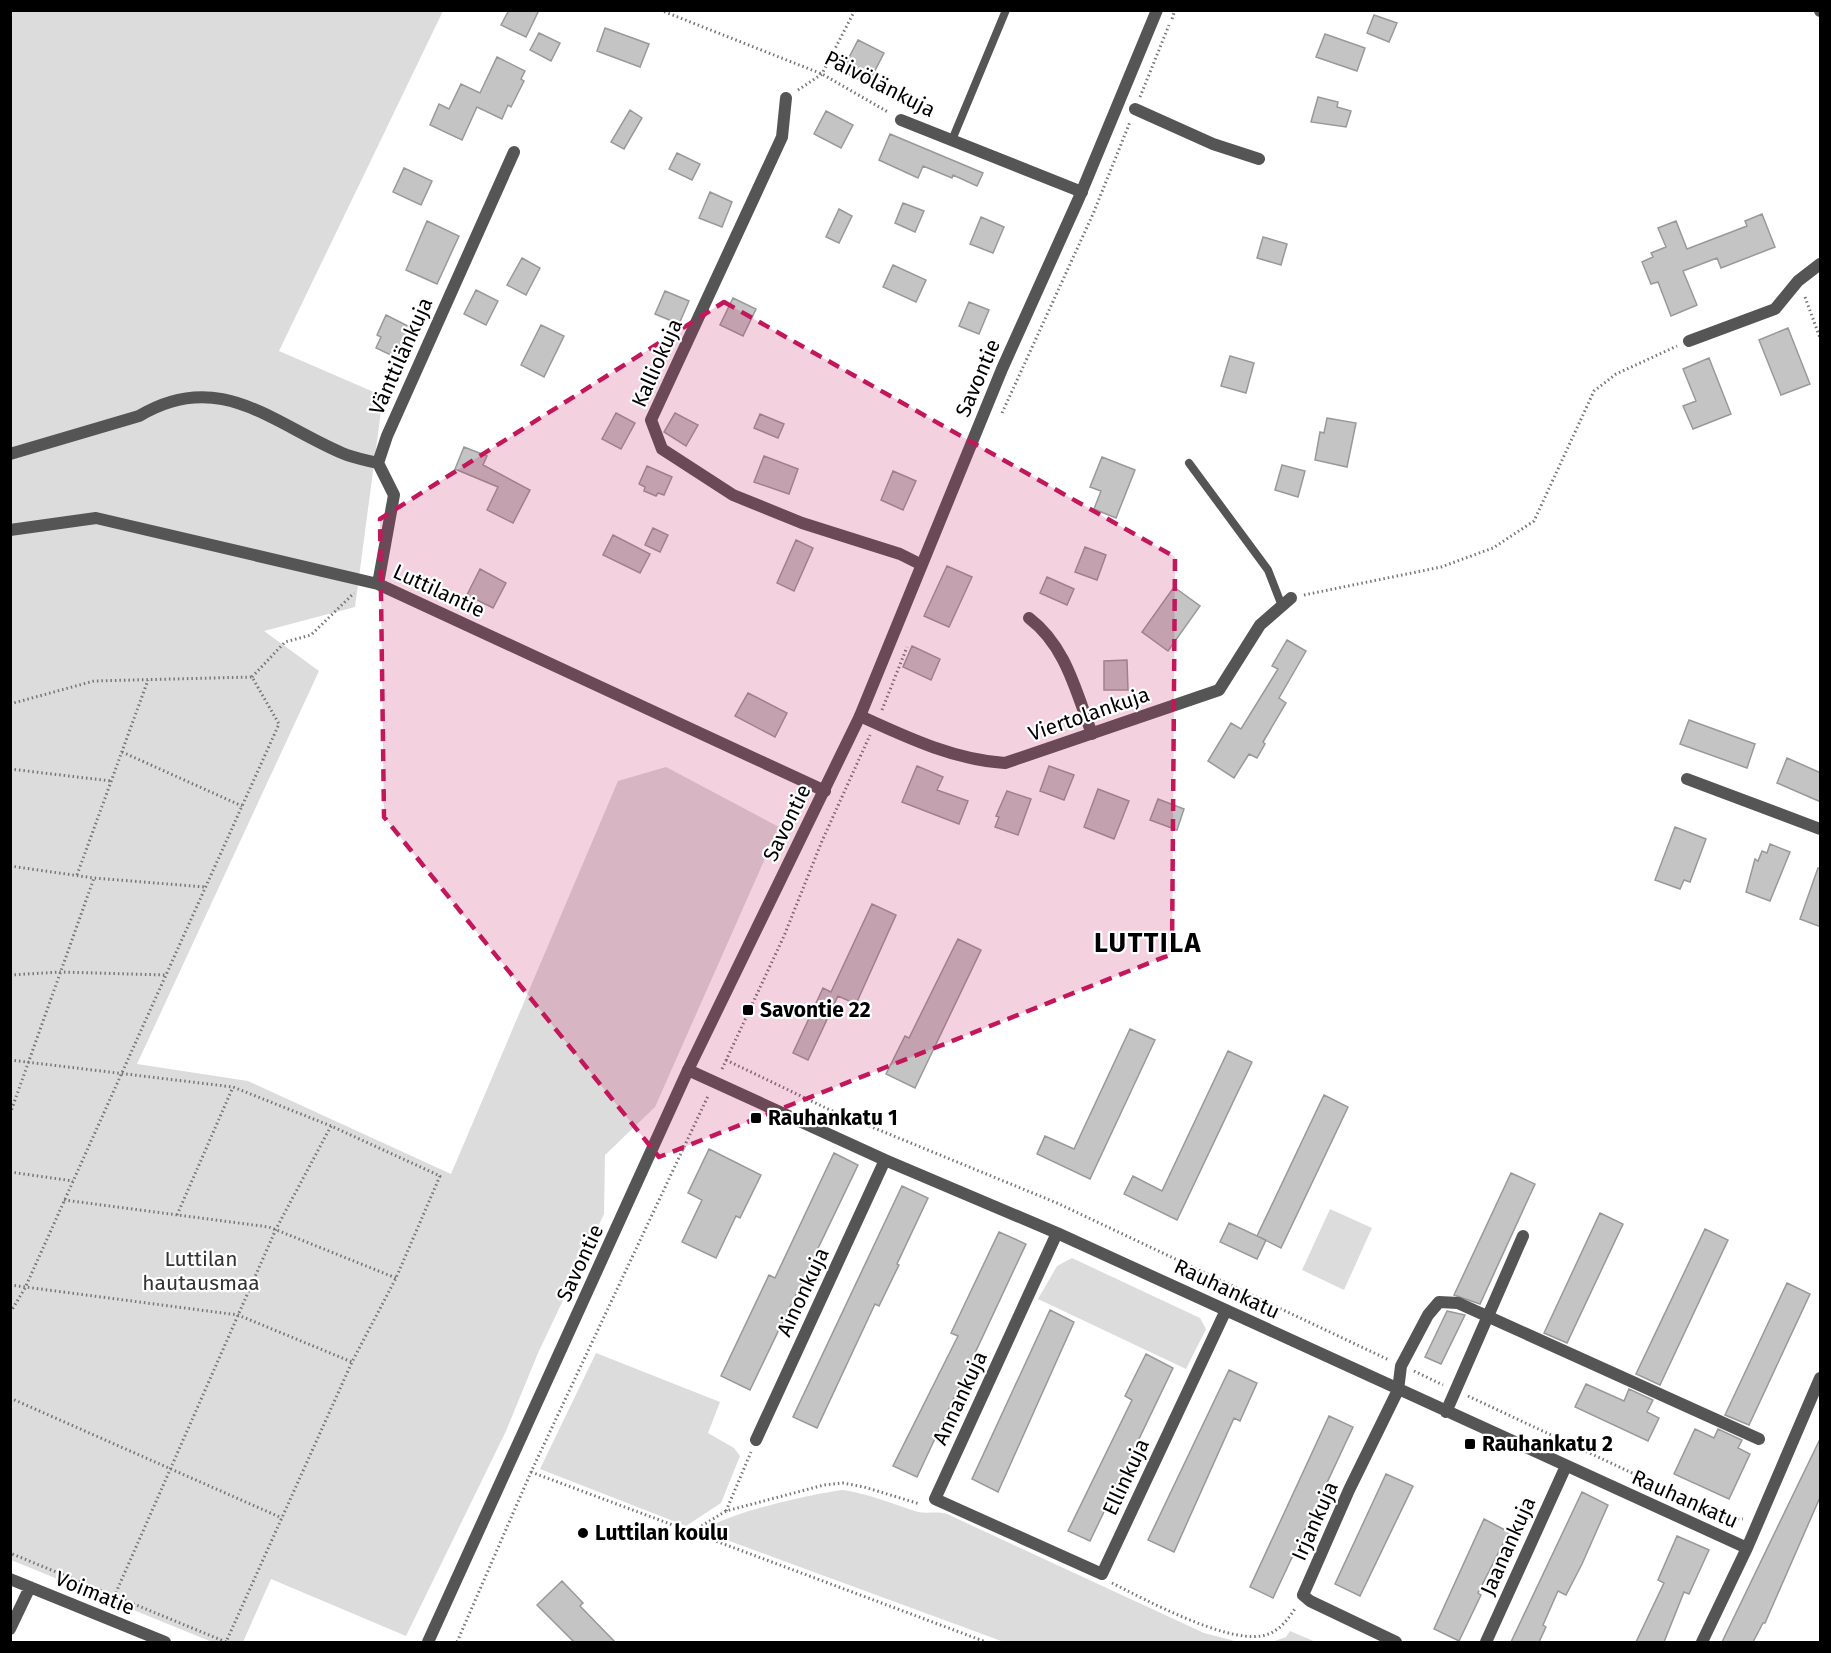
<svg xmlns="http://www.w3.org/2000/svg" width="1831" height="1653" viewBox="0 0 1831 1653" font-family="'Fira Sans',sans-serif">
  <rect width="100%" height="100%" fill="#fff"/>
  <path fill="#dcdcdc" d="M10 11H443L279 351 383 396 355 607 264 631 319 671 137 1064 248 1081 451 1174 618 781 666 767 779 827 655 1107 605 1155 604 1214 538 1353 506 1431 406 1636 271 1579 243 1642H212L11 1560Z
    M1330 1209 1372 1228 1344 1290 1302 1270Z
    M1072 1258 1200 1318 1206 1329 1186 1369 1038 1299 1057 1266Z
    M596 1353 720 1402 708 1433 734 1448 740 1456 721 1503 686 1526 540 1469Z
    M843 1490C869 1494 893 1504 918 1512 927 1514 937 1511 947 1514L1204 1633 1239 1642H1004L705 1532C714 1515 821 1492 843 1490Z
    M1290 1631 1316 1642H1272L1286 1637Z"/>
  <path fill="#c4c4c4" stroke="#999" stroke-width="1.5" d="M509 10H539L526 37 501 25Z
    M1374 15 1397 23 1389 42 1367 33Z
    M605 28 649 44 640 67 597 51Z
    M539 33 560 43 551 61 530 50Z
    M1325 34 1365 48 1357 71 1316 57Z
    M858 40 884 53 868 84 842 71Z
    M497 57 525 71 521 79 524 81 511 107 508 105 502 119 477 107 462 140 430 125 439 104 449 109 461 84 480 93Z
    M1318 97 1338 102 1337 107 1351 111 1346 127 1311 122Z
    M630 110 642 118 624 149 611 142Z
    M826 111 853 125 841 148 814 134Z
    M890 134 983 173 977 186 953 175 952 178 923 166 918 178 879 160Z
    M677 153 700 164 692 180 669 169Z
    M404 168 432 181 421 205 393 192Z
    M710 192 732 202 722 227 699 218Z
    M903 203 924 211 915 232 895 223Z
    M839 209 852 216 839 243 826 237Z
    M1762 214 1775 247 1721 268 1717 258 1683 271 1697 305 1671 316 1658 282 1651 284 1642 262 1653 257 1651 253 1666 247 1658 228 1676 221 1687 249 1747 226 1745 221Z
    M981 217 1004 227 993 253 970 244Z
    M427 221 459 236 437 284 406 270Z
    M1263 237 1287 244 1281 265 1257 258Z
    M522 258 540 268 526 295 507 285Z
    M893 265 926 280 916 302 883 287Z
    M476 290 498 301 486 325 464 314Z
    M665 291 689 301 679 324 655 314Z
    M733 298 756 309 743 336 720 325Z
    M969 302 989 310 979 334 959 326Z
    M386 315 412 328 397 358 376 348 381 337 377 335Z
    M541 325 564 336 544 377 521 365Z
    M1788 328 1810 384 1781 395 1759 340Z
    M1230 356 1254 363 1246 393 1221 386Z
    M1709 358 1731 414 1693 429 1683 406 1696 401 1683 369Z
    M616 413 635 423 621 449 602 439Z
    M675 413 698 425 686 446 664 432Z
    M760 414 784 424 778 438 754 428Z
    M1327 418 1356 423 1347 467 1315 460 1320 432 1324 433Z
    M464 447 487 456 483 465 530 490 513 523 487 510 498 487 455 469Z
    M764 456 798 469 789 494 754 482Z
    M1102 457 1135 470 1116 518 1094 509 1101 491 1090 487Z
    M1282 465 1305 471 1298 497 1275 490Z
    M647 466 672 477 664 495 658 493 656 496 644 491 645 487 639 484Z
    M893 471 916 481 903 510 881 500Z
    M653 528 668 535 660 552 645 545Z
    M613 535 650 554 640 573 603 555Z
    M796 540 813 548 794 591 777 583Z
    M1085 547 1106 555 1097 580 1075 572Z
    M947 566 972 577 949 627 924 616Z
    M480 569 506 583 493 608 467 595Z
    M1047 577 1074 589 1067 605 1040 593Z
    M1174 587 1200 606 1168 651 1142 632Z
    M1287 640 1306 651 1279 698 1286 703 1263 742 1265 744 1257 758 1249 754 1234 778 1208 761 1231 723 1241 729 1278 669 1272 666Z
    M912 646 940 659 931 680 903 667Z
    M1127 660 1128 690H1104V661Z
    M748 693 787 713 775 737 735 716Z
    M1689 720 1755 744 1747 768 1680 744Z
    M1787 758 1821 773V802L1777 783Z
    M917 766 943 777 937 790 968 801 959 824 902 802Z
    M1049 766 1074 775 1064 800 1040 791Z
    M1098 789 1129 801 1114 839 1084 827Z
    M1007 791 1031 799 1018 835 995 827 999 817 996 816Z
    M1158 799 1184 809 1177 830 1150 820Z
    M1675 827 1706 839 1690 882 1684 880 1680 889 1655 880Z
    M1770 844 1790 852 1770 901 1746 892 1755 859 1758 861 1762 851 1767 853Z
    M1818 868 1821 869V927L1800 919Z
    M872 904 896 915 856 1004 838 996 808 1060 793 1053 823 988 831 992Z
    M958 939 981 950 915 1088 886 1074 905 1036 909 1038Z
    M1130 1029 1155 1040 1090 1179 1037 1154 1045 1136 1074 1149Z
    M1228 1051 1252 1062 1177 1220 1124 1194 1133 1176 1162 1191Z
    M1324 1095 1348 1107 1281 1248 1257 1236Z
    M709 1149 761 1175 740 1218 736 1216 716 1258 682 1242 702 1200 688 1193Z
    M834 1153 858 1165 750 1390 721 1376 769 1275 775 1278Z
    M1511 1173 1535 1184 1480 1304 1454 1295Z
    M902 1186 928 1198 897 1264 899 1265 879 1306 875 1304 817 1428 793 1417Z
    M1600 1213 1623 1224 1567 1343 1544 1333Z
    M1229 1223 1266 1240 1257 1259 1220 1242Z
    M1705 1229 1728 1240 1660 1385 1636 1374Z
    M999 1232 1026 1244 917 1477 893 1466 958 1336 951 1333Z
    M1787 1283 1810 1294 1749 1425 1725 1415Z
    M1050 1310 1074 1322 998 1492 972 1479Z
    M1447 1311 1465 1315 1441 1364 1425 1357Z
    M1146 1354 1173 1368 1090 1541 1068 1531 1132 1400 1125 1396Z
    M1229 1370 1257 1383 1240 1421 1234 1418 1174 1552 1148 1540Z
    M1586 1384 1624 1401 1629 1389 1653 1400 1647 1412 1659 1418 1648 1441 1575 1407Z
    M1329 1416 1353 1427 1273 1598 1250 1587Z
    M1695 1429 1714 1438 1718 1429 1742 1440 1738 1448 1750 1454 1729 1499 1674 1474Z
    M1821 1437V1495L1765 1623H1763L1753 1642H1722Z
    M1386 1474 1413 1486 1360 1596 1335 1584Z
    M1582 1492 1608 1505 1582 1564 1566 1595 1558 1591 1543 1625 1546 1627 1539 1642H1511Z
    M1484 1519 1509 1532 1478 1593 1481 1595 1459 1641 1434 1629Z
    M1677 1536 1709 1550 1689 1594 1684 1592 1664 1642H1636L1664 1583 1658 1580Z
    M562 1581 583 1603 580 1606 615 1642H574L537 1605Z"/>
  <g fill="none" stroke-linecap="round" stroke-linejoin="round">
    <path stroke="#777" stroke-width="3" stroke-dasharray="1.5 3" stroke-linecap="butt" d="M660 10 822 74 888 112
      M1172 19 1175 10
      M798 90 822 74 855 10
      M1140 97 1169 25
      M1805 297 1820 338
      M1002 413 1093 214 1130 122
      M1304 595 1441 567 1493 548 1534 521 1594 391 1616 374 1677 346
      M252 677 285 642 311 635 354 593
      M10 704 94 681 252 677 279 724 25 1288 10 1313
      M882 710 907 647
      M122 752 242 806
      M10 769 111 781
      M10 866 94 878 205 887
      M77 875 148 680
      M10 975 61 972 166 975
      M10 1060 233 1087 331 1126 440 1176 396 1278 352 1362 226 1642 10 1553
      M726 1060 828 1109 1057 1203 1389 1360
      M722 1069 784 936 822 841 870 735
      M10 1114 94 878
      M10 1172 73 1181
      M64 1200 269 1227 396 1278
      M177 1215 233 1087
      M10 1285 238 1315 352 1362
      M1414 1371 1443 1385
      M1468 1396 1728 1518 1743 1519
      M10 1398 282 1518
      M531 1472 986 1642
      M726 1511 751 1452
      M690 1533 726 1511 824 1485 843 1483 864 1487 920 1504
      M1112 1583C1146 1600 1224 1642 1261 1636 1277 1634 1288 1620 1296 1607
      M114 1597 276 1229 331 1126
      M457 1642 531 1472 708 1096"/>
    <path stroke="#555" stroke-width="8" d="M952 140 1006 10
      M1189 463 1268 570 1282 606"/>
    <path stroke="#555" stroke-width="12" d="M1820 10V11
      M786 98 782 137 651 420 662 449 733 495 802 523 900 554 920 564
      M1135 109 1213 144 1259 159
      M901 120 1082 192
      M1689 341 1775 309 1798 281 1820 264
      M10 454 139 416C219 368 272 423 342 453 353 458 366 460 378 463
      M10 530 96 518 378 584 825 791
      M378 584 394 495 378 463 387 436 514 152
      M1029 618C1066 646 1076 692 1092 734
      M860 716C906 737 954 760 1005 763L1219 690 1260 625 1291 598
      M1687 779 1820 829
      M688 1070 885 1160 1057 1233 1747 1548
      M1057 1233 935 1499 1102 1574 1226 1310
      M1446 1412 1523 1236
      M756 1440 885 1160
      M10 1579 165 1642
      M10 1629 30 1587
      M1396 1642 1310 1601 1303 1595 1349 1490 1398 1390 1401 1366 1428 1315 1439 1302 1458 1303 1759 1439
      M1486 1642 1566 1466
      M1702 1642 1747 1548 1820 1378"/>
    <path stroke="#555" stroke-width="12" d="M428 1642 688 1070 860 716 1002 369 1079 198 1157 10"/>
  </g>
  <path fill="#c2185b" fill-opacity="0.2" stroke="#c2185b" stroke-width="4.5" stroke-dasharray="12 8" stroke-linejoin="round" d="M724 302 1175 557 1172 954 659 1157 384 817 380 519Z"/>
  <g fill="#000" stroke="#fff" stroke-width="2">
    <rect x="742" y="1004" width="12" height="12" rx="3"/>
    <rect x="750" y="1112" width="12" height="12" rx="3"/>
    <rect x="1464" y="1438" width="12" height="12" rx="3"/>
    <circle cx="583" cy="1533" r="6"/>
  </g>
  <g text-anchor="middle" stroke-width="4.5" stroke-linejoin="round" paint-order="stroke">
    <g font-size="21" fill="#000" stroke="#fff">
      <text transform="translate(880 84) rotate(27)" y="7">Päivölänkuja</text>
      <text transform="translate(401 356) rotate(-66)" y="7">Vänttilänkuja</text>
      <text transform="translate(657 363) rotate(-66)" y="7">Kalliokuja</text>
      <text transform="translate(978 378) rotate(-67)" y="7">Savontie</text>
      <text transform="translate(439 591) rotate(25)" y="7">Luttilantie</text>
      <text transform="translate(1089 714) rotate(-19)" y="7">Viertolankuja</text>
      <text transform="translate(787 823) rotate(-64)" y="7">Savontie</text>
      <text transform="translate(580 1263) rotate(-65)" y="7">Savontie</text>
      <text transform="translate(1227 1289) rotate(25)" y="7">Rauhankatu</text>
      <text transform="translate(803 1292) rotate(-65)" y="7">Ainonkuja</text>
      <text transform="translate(960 1398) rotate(-65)" y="7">Annankuja</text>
      <text transform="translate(1126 1477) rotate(-65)" y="7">Ellinkuja</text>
      <text transform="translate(1685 1499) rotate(24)" y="7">Rauhankatu</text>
      <text transform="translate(1315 1521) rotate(-66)" y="7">Irjankuja</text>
      <text transform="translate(1508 1546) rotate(-66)" y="7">Jaanankuja</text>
      <text transform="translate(95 1593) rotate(22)" y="7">Voimatie</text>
    </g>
    <g font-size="21" font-weight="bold" fill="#000" stroke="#fff" text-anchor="start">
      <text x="760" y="1017">Savontie 22</text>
      <text x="768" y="1125">Rauhankatu 1</text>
      <text x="1482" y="1451">Rauhankatu 2</text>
      <text x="595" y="1540">Luttilan koulu</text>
    </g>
    <g font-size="21" fill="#333" stroke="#fff">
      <text x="201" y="1266">Luttilan<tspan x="201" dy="24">hautausmaa</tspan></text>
    </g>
    <g font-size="27" font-weight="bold" letter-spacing="1.5" fill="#000" stroke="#fff">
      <text x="1148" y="952">LUTTILA</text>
    </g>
  </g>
  <rect width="1831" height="1653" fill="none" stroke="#000000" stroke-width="24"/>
</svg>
